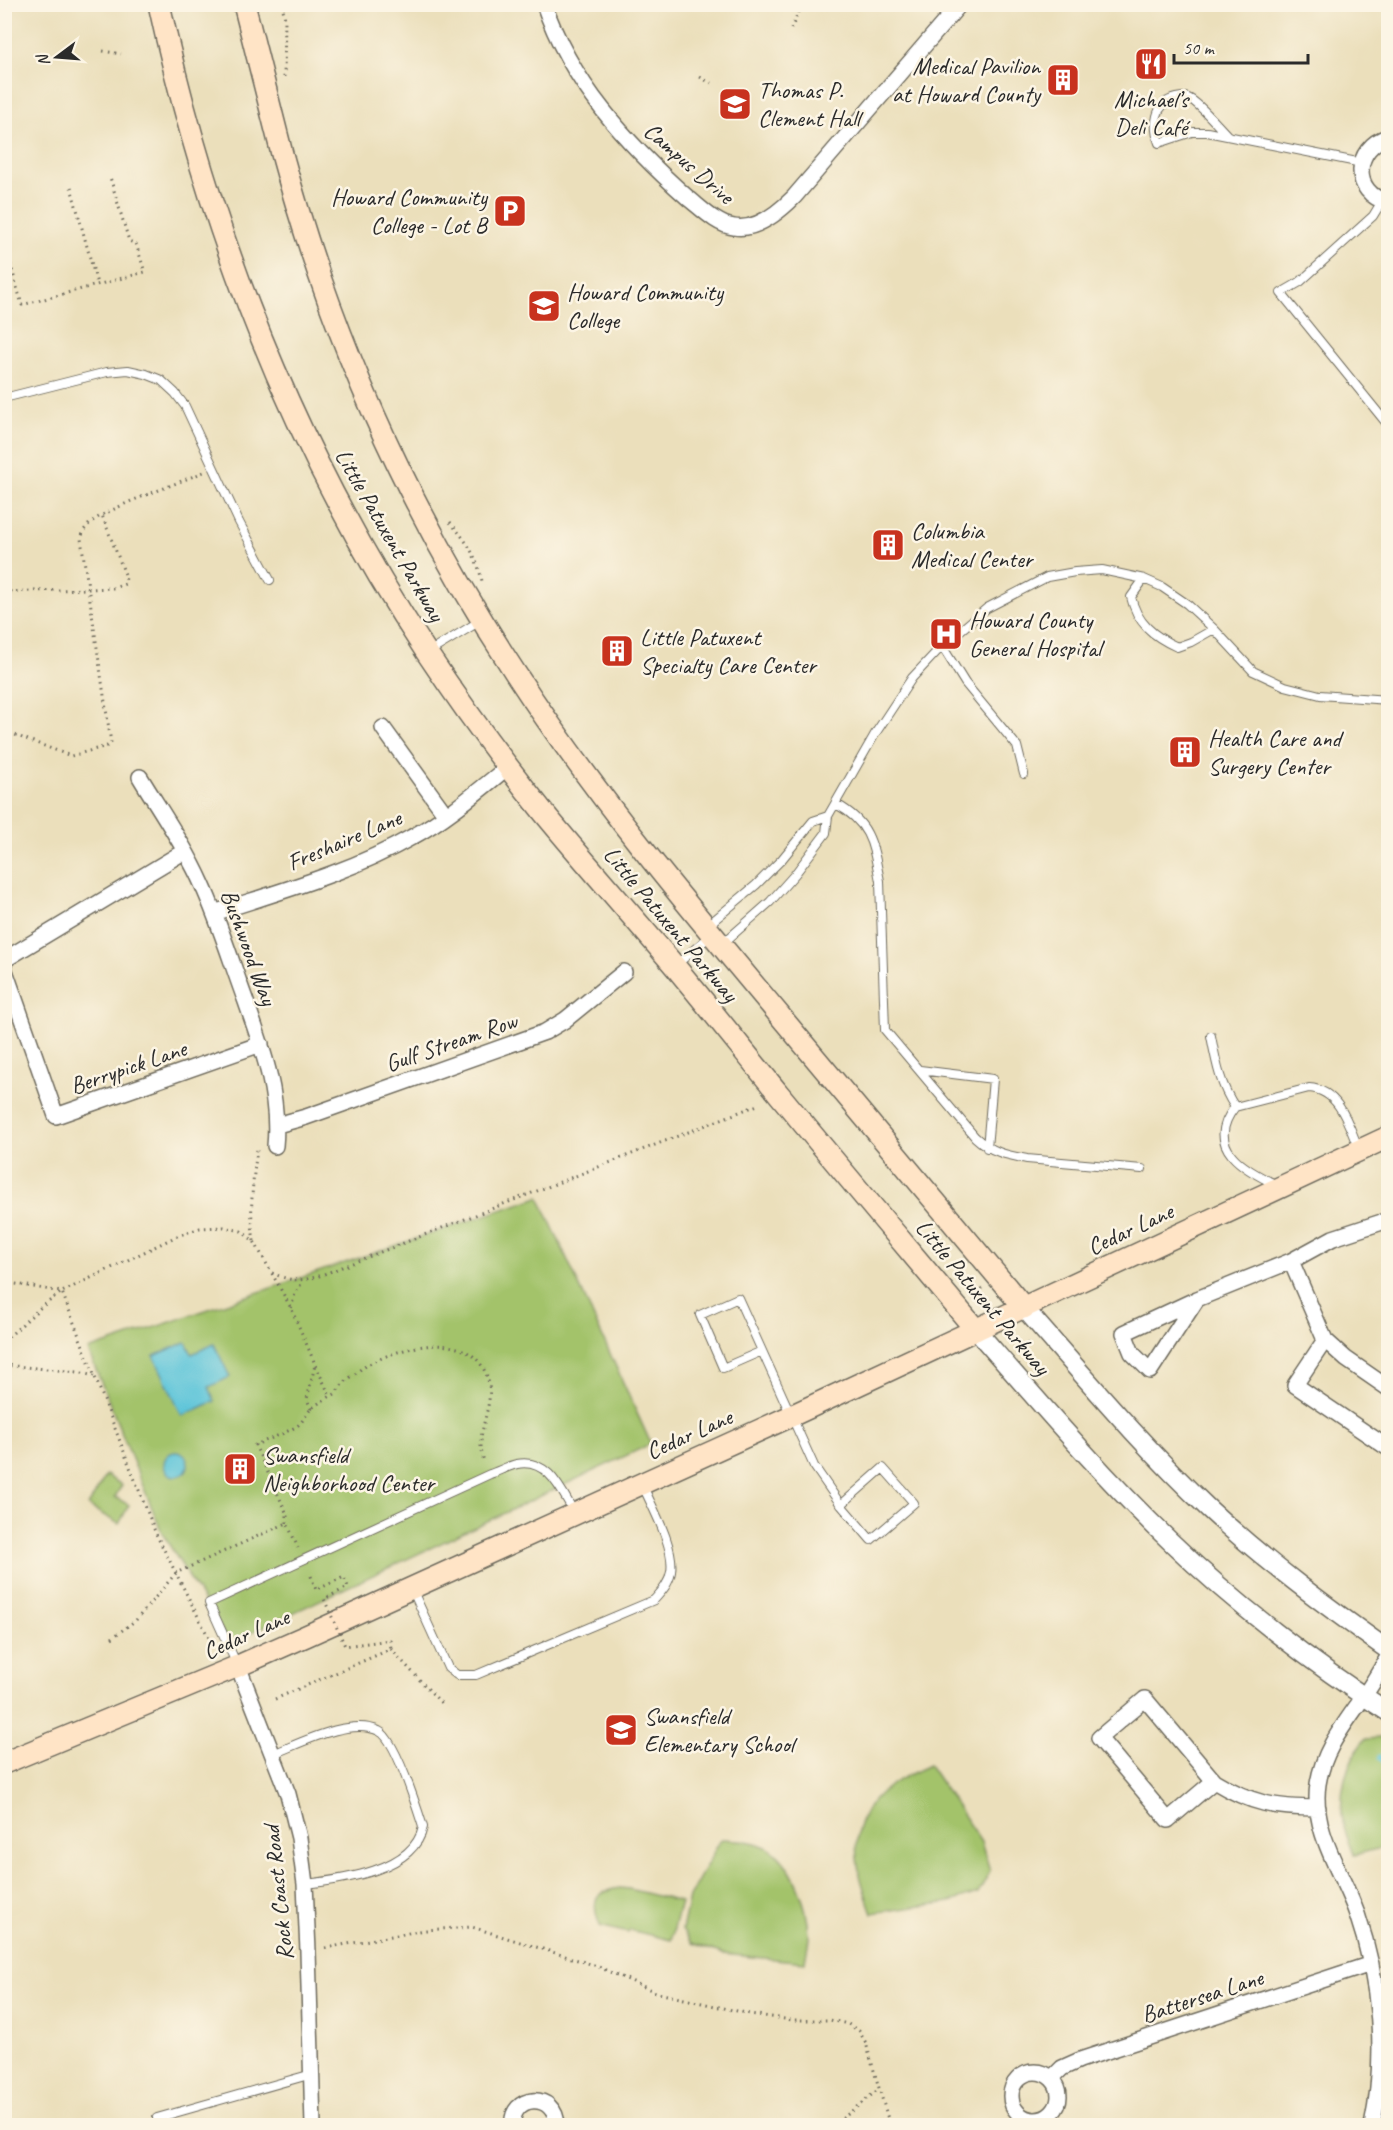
<svg xmlns="http://www.w3.org/2000/svg" width="1393" height="2130" viewBox="0 0 1393 2130" font-family="Caveat,sans-serif">
  <rect width="100%" height="100%" fill="#fcf5e5"/>
  <filter id="ink" filterUnits="userSpaceOnUse"><feTurbulence type="fractalNoise" baseFrequency=".0167" numOctaves="2"/><feDisplacementMap in="SourceGraphic" scale="12" xChannelSelector="R" yChannelSelector="G"/><feConvolveMatrix kernelMatrix="1 2 1 2 8 2 1 2 1" color-interpolation-filters="sRGB"/></filter>
  <filter id="wash" filterUnits="userSpaceOnUse"><feTurbulence type="fractalNoise" baseFrequency=".008" numOctaves="4" result="noise"/><feDisplacementMap in="SourceGraphic" scale="24" xChannelSelector="R" yChannelSelector="G"/><feGaussianBlur stdDeviation="1.35" result="paint"/><feColorMatrix in="noise" values="0 0 0 0 0 0 0 0 0 0 0 0 0 0 0 0 0 1.4 0 .05"/><feComposite in="paint" operator="in"/></filter>
  <g filter="url(#wash)">
    <rect width="100%" height="100%" fill="#ebdfbb"/>
    <path fill="#a3c36b" stroke="#67774b" stroke-width="1.5" d="M539 1197 651 1444 229 1643 162 1533 88 1350Z
      M106 1475 122 1485 115 1497 129 1505 119 1524 88 1506Z
      M1381 1738 1388 1743V1846L1354 1855C1351 1845 1345 1834 1343 1823 1338 1793 1346 1763 1365 1739Z
      M929 1765 981 1842 990 1872 978 1893 950 1902 872 1913C855 1866 842 1822 888 1787 900 1778 915 1772 929 1765Z
      M721 1839C736 1840 752 1840 766 1847 793 1860 808 1907 809 1935 809 1944 806 1953 805 1962L723 1954 692 1943 682 1930 689 1897Z
      M620 1888 629 1889 681 1902 671 1940 630 1930 628 1933 600 1926C591 1902 593 1892 620 1888Z"/>
    <path fill="#5cc4d9" stroke="#447882" stroke-width="1.5" d="M186 1342 192 1354 214 1344 230 1377 209 1387 215 1401 182 1416 154 1356Z
      M164 1464a12 12 0 1 1 24 0a12 12 0 1 1-24 0Z"/>
    <g fill="none" stroke-linecap="round" stroke-linejoin="round">
      <path stroke="#5cc4d9" stroke-width="5" d="M1380 1757 1388 1763"/>
    </g>
  </g>
  <g filter="url(#ink)">
    <g fill="none" stroke-linecap="round" stroke-linejoin="round">
      <g stroke="#6e6a5d" stroke-width="10">
        <path id="service" d="M1227 135C1218 126 1200 104 1190 99 1186 96 1181 97 1176 98 1154 103 1153 126 1159 143L1192 132H1207L1362 163
          M1382 201 1373 216 1300 282 1281 293 1388 425
          M4 398 107 372 128 370 146 374 161 380 175 393 185 406 239 522 270 580
          M1144 579 1131 597C1137 623 1153 636 1177 647L1191 642 1214 629
          M942 646 965 683 1017 746 1024 774
          M429 652 480 621
          M836 804C871 823 873 845 880 881L885 1030 975 1137C991 1152 1006 1155 1027 1159L1142 1169
          M712 930 713 921 756 885 782 859 813 821 828 816
          M722 937 728 939 770 902 795 874 826 833 828 816 875 734 912 678 942 646 987 608 1047 577 1075 572 1102 570 1144 579 1162 587 1187 604 1214 629 1253 671 1285 686 1320 695 1388 700
          M676 965 710 936
          M1211 1036C1216 1062 1220 1085 1235 1107
          M920 1070 993 1079 987 1148
          M1277 1185C1245 1170 1203 1147 1235 1107L1309 1088C1340 1090 1349 1126 1359 1150
          M762 1351 738 1298 700 1315 723 1368 762 1351 814 1466 841 1505 871 1540 914 1503 883 1468 841 1505
          M412 1589 448 1668 457 1675H476L654 1600C661 1592 669 1584 671 1572 675 1547 653 1509 643 1486
          M237 1665 209 1603 490 1474C499 1471 508 1466 517 1464 548 1458 561 1490 574 1512
          M273 1754C301 1743 350 1717 379 1731 395 1738 417 1808 423 1827 414 1871 341 1880 305 1884
          M157 2118 312 2074"/>
      </g>
      <g stroke="#6e6a5d" stroke-width="18">
        <path id="minor" d="M544 4C570 82 628 145 688 198 701 208 717 225 734 227 756 231 779 212 794 197L960 4
          M1388 137C1353 147 1351 194 1388 202
          M383 728 446 815
          M140 777C161 812 185 846 202 884 219 921 231 961 245 999 262 1047 280 1094 275 1146
          M214 913C281 891 351 872 412 837 447 818 478 791 509 766
          M4 960 185 851
          M4 968 56 1116 261 1044
          M277 1125 306 1117 545 1032 565 1020 624 972
          M1291 1261 1325 1340 1346 1359 1388 1388
          M1197 1299 1150 1371 1132 1353 1124 1333 1197 1299 1291 1261 1333 1238 1388 1220
          M1325 1340 1295 1385 1388 1448
          M238 1666 288 1794 299 1838 305 1884 308 1951 313 2126
          M1214 1781 1145 1699 1099 1738 1168 1820 1214 1781C1252 1804 1275 1808 1318 1808
          M1011 2096a24 24 0 1 1 48 0a24 24 0 1 1-48 0Z
          M1052 2078 1062 2068 1080 2060 1371 1964
          M513 2126C509 2095 556 2090 557 2126
          M1372 2126C1387 2056 1380 1981 1357 1914 1342 1872 1311 1831 1318 1784 1323 1751 1343 1726 1362 1699 1371 1686 1380 1671 1388 1657"/>
      </g>
      <g stroke="#6e6a5d" stroke-width="21">
        <path id="tertiary" d="M1024 1308C1084 1376 1143 1447 1209 1509 1265 1561 1326 1606 1388 1650
          M976 1330C1039 1402 1101 1475 1170 1541 1233 1602 1314 1665 1388 1712"/>
      </g>
      <g stroke="#6e6a5d" stroke-width="24">
        <path id="secondary" d="M159 4C209 235 297 456 427 653 463 707 503 762 544 813 586 864 630 913 673 964 708 1006 743 1050 778 1093 843 1172 910 1251 976 1330
          M244 4C257 54 269 104 282 154 311 261 350 367 398 466 433 538 472 607 516 674 596 797 692 911 786 1023 865 1118 945 1212 1024 1308
          M4 1763 238 1666 306 1636 791 1416 1388 1137"/>
      </g>
      <path stroke="#6e6a5d" stroke-width="3" stroke-dasharray="1.5 4.5" stroke-linecap="butt" d="M282 4 285 19 284 77
        M791 29 799 11
        M103 51 121 54
        M700 77 711 83
        M71 187 97 284
        M4 241 22 305 145 272 136 244 129 241 110 177
        M450 522C467 542 476 554 482 581
        M4 592 114 588 125 584 126 577 102 515
        M4 731 71 756 107 746 111 743 81 539 84 530 91 522 102 515 129 502 204 472
        M254 1241C249 1210 253 1180 257 1149H259
        M272 1273C291 1281 298 1282 319 1276L760 1104
        M4 1282 62 1292 177 1236 200 1228 224 1227 241 1231 254 1241 291 1308 315 1364 330 1396
        M971 1295 982 1288
        M291 1308 295 1294 303 1281
        M4 1341 40 1308 62 1292 156 1534 211 1642
        M1016 1348 1029 1343
        M4 1365 78 1372 94 1376
        M311 1409 307 1399 315 1365
        M287 1523V1514L255 1445C269 1439 284 1434 297 1426 303 1422 306 1414 311 1409 318 1403 327 1398 335 1394 338 1391 339 1387 343 1384 348 1379 355 1374 361 1369 393 1348 467 1326 486 1374 499 1405 471 1432 485 1463
        M112 1638 136 1620 176 1573 287 1523 298 1548
        M275 1699 391 1649 442 1704
        M325 1948 425 1930 472 1927 594 1965 658 1993 750 2014 792 2020H830L848 2024 859 2031 866 2043 890 2126
        M833 2126 879 2089
        M1015 2126 1017 2113"/>
      <use href="#service" stroke="#fff" stroke-width="8"/>
      <use href="#minor" stroke="#fff" stroke-width="15"/>
      <use href="#tertiary" stroke="#fff" stroke-width="18"/>
      <use href="#secondary" stroke="#ffe4c6" stroke-width="21"/>
      <path stroke="#6e6a5d" stroke-width="3" stroke-dasharray="1.5 4.5" stroke-linecap="butt" d="M311 1576 316 1590 344 1577 348 1587 324 1599 345 1646 390 1640 391 1649"/>
    </g>
  </g>
  <defs>
    <g id="restaurant-square" transform="scale(1.725)"><rect x="-9" y="-9" width="18" height="18" rx="4" fill="#c8321e" stroke="#fcf5e5"/><path d="M-5-6h1v4h1v-4h1v4h1v-4h1v5L-1.5 .5V6h-2V.5L-5-1ZM5-6V6H3V1.5H1.5Q1.5-4 5-6Z" fill="#fff"/></g>
    <g id="building-square" transform="scale(1.725)"><rect x="-9" y="-9" width="18" height="18" rx="4" fill="#c8321e" stroke="#fcf5e5"/><path d="M-4-6H4V6H1V3H-1V6H-4ZM-2.5-4.3h1.7v1.8h-1.7ZM.8-4.3h1.7v1.8H.8ZM-2.5-1h1.7V.8h-1.7ZM.8-1h1.7V.8H.8Z" fill="#fff"/></g>
    <g id="university-square" transform="scale(1.725)"><rect x="-9" y="-9" width="18" height="18" rx="4" fill="#c8321e" stroke="#fcf5e5"/><path d="M0-5L7-2L0 1L-7-2ZM-4 1L0 2.5L4 1V4Q0 6-4 4Z" fill="#fff"/></g>
    <g id="parking-square" transform="scale(1.725)"><rect x="-9" y="-9" width="18" height="18" rx="4" fill="#c8321e" stroke="#fcf5e5"/><path d="M-3.5-5.5H1a3.5 3.5 0 0 1 0 7H-1V5.5H-3.5ZM-1-3.4V-.6H.8a1.4 1.4 0 0 0 0-2.8Z" fill="#fff"/></g>
    <g id="hospital-square" transform="scale(1.725)"><rect x="-9" y="-9" width="18" height="18" rx="4" fill="#c8321e" stroke="#fcf5e5"/><path d="M-5-5h3v3.5h4V-5h3V5h-3V1.5h-4V5h-3Z" fill="#fff"/></g>
    <g id="school-square" transform="scale(1.725)"><rect x="-9" y="-9" width="18" height="18" rx="4" fill="#c8321e" stroke="#fcf5e5"/><path d="M0-5L7-2L0 1L-7-2ZM-4 1L0 2.5L4 1V4Q0 6-4 4Z" fill="#fff"/></g>
  </defs>
  <g fill-rule="evenodd">
    <use href="#restaurant-square" x="1151" y="64"/>
    <use href="#building-square" x="1063" y="80"/>
    <use href="#university-square" x="735" y="104"/>
    <use href="#parking-square" x="510" y="211"/>
    <use href="#university-square" x="544" y="306"/>
    <use href="#building-square" x="888" y="545"/>
    <use href="#hospital-square" x="946" y="634"/>
    <use href="#building-square" x="617" y="651"/>
    <use href="#building-square" x="1185" y="752"/>
    <use href="#building-square" x="240" y="1469"/>
    <use href="#school-square" x="621" y="1730"/>
  </g>
  <g text-anchor="middle" stroke-width="5" stroke-linejoin="round" paint-order="stroke">
    <g font-size="24" fill="#2b2b2b" stroke="#fcf5e5" text-anchor="start">
      <text x="1040" y="74" text-anchor="end">Medical Pavilion<tspan x="1040" dy="28">at Howard County</tspan></text>
      <text x="758" y="98">Thomas P.<tspan x="758" dy="28">Clement Hall</tspan></text>
      <text x="1151" y="107" text-anchor="middle">Michael’s<tspan x="1151" dy="28">Deli Café</tspan></text>
      <text x="487" y="205" text-anchor="end">Howard Community<tspan x="487" dy="28">College - Lot B</tspan></text>
      <text x="567" y="300">Howard Community<tspan x="567" dy="28">College</tspan></text>
      <text x="911" y="539">Columbia<tspan x="911" dy="28">Medical Center</tspan></text>
      <text x="969" y="628">Howard County<tspan x="969" dy="28">General Hospital</tspan></text>
      <text x="640" y="645">Little Patuxent<tspan x="640" dy="28">Specialty Care Center</tspan></text>
      <text x="1208" y="746">Health Care and<tspan x="1208" dy="28">Surgery Center</tspan></text>
      <text x="263" y="1463">Swansfield<tspan x="263" dy="28">Neighborhood Center</tspan></text>
      <text x="644" y="1724">Swansfield<tspan x="644" dy="28">Elementary School</tspan></text>
    </g>
    <g font-size="24" fill="#2b2b2b" stroke="#fcf5e5">
      <text transform="translate(689 163) rotate(41)" y="8">Campus Drive</text>
      <text transform="translate(390 535) rotate(60)" y="8">Little Patuxent Parkway</text>
      <text transform="translate(344 840) rotate(-23)" y="8">Freshaire Lane</text>
      <text transform="translate(671 924) rotate(50)" y="8">Little Patuxent Parkway</text>
      <text transform="translate(249 947) rotate(70)" y="8">Bushwood Way</text>
      <text transform="translate(451 1042) rotate(-19)" y="8">Gulf Stream Row</text>
      <text transform="translate(128 1067) rotate(-19)" y="8">Berrypick Lane</text>
      <text transform="translate(1130 1229) rotate(-25)" y="8">Cedar Lane</text>
      <text transform="translate(983 1297) rotate(50)" y="8">Little Patuxent Parkway</text>
      <text transform="translate(689 1434) rotate(-24)" y="8">Cedar Lane</text>
      <text transform="translate(246 1634) rotate(-24)" y="8">Cedar Lane</text>
      <text transform="translate(278 1893) rotate(-96)" y="8">Rock Coast Road</text>
      <text transform="translate(1202 1996) rotate(-18)" y="8">Battersea Lane</text>
    </g>
  </g>
  <rect width="1393" height="2130" fill="none" stroke="#fcf5e5" stroke-width="24"/>
  <g transform="translate(57 57) rotate(254)" stroke="#fcf5e5" stroke-width="4.5" paint-order="stroke">
  <path d="M0-4.5L10 22L0 15L-10 22Z" fill="#2b2b2b"/>
  <text y="-9" font-size="16" font-weight="bold" text-anchor="middle" fill="#2b2b2b">N</text>
  </g>
  <path d="M1174 54v9h134v-9" fill="none" stroke="#2b2b2b" stroke-width="3"/>
  <text x="1183" y="54" font-size="18" fill="#2b2b2b" stroke="#fcf5e5" stroke-width="4.5" paint-order="stroke">50 m</text>
</svg>
